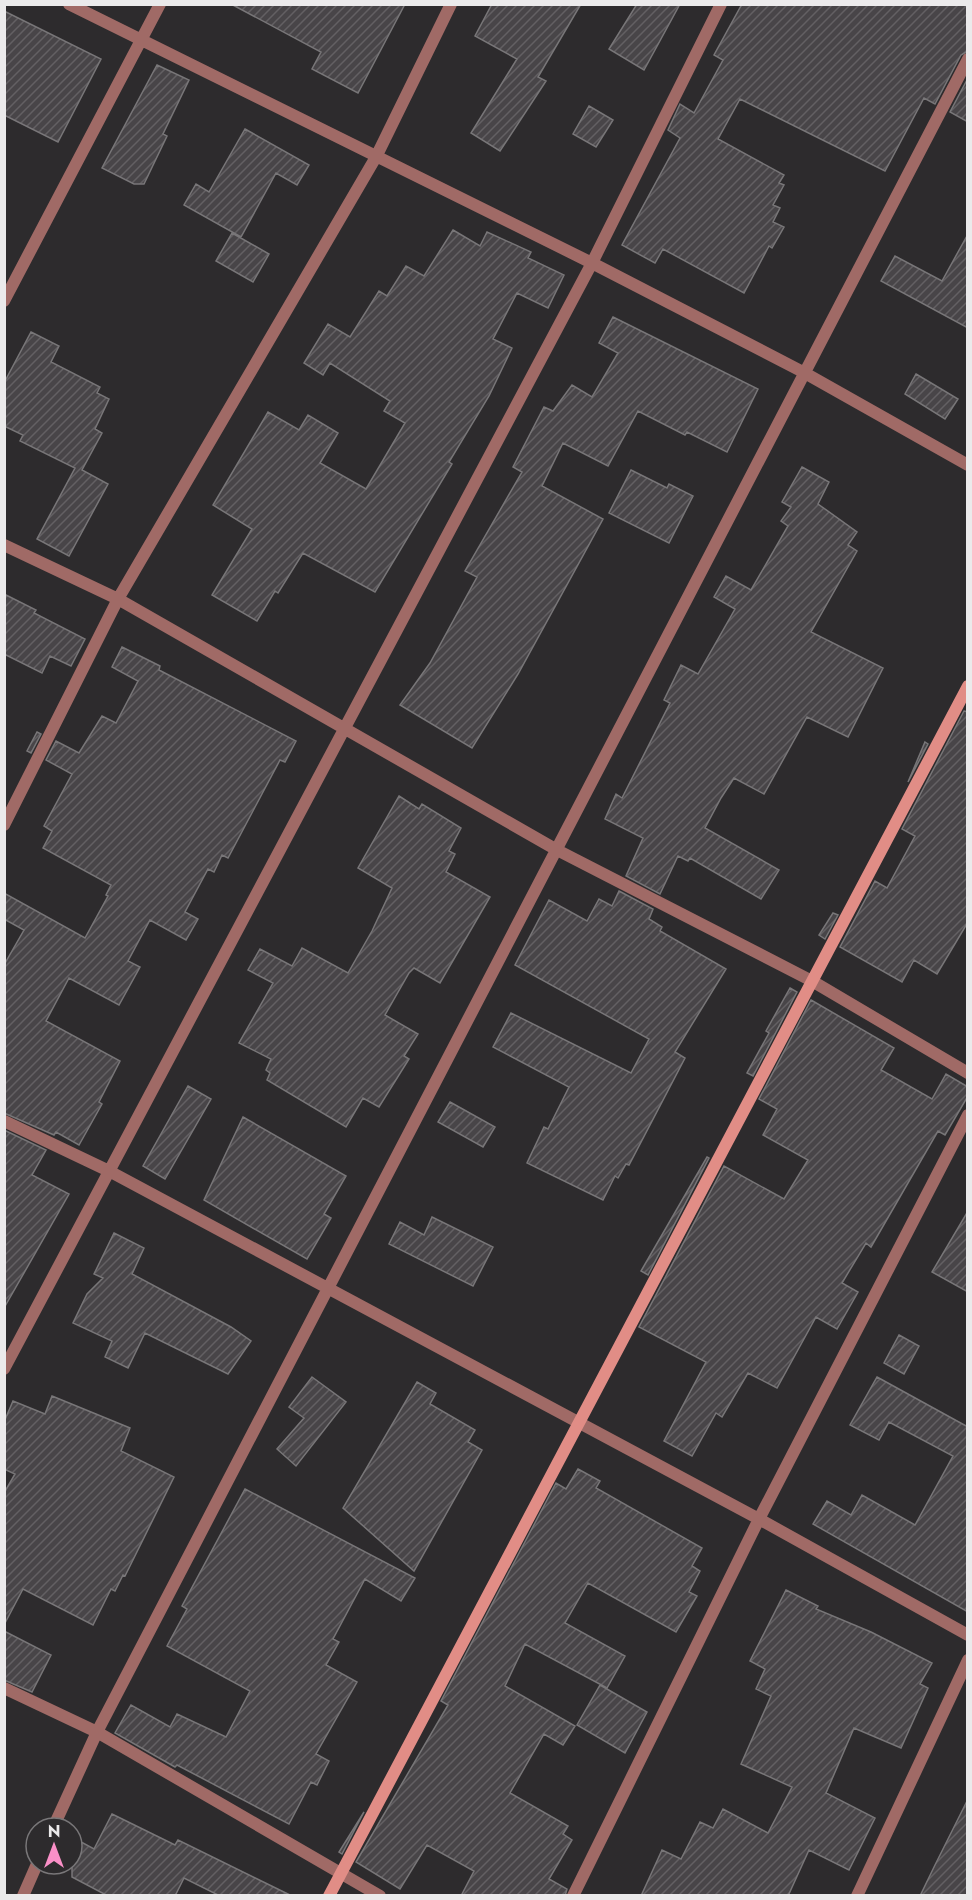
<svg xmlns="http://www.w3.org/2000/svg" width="972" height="1900" viewBox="0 0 972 1900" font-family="Jost,sans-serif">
  <defs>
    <pattern id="building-hatch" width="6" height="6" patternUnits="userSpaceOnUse" patternTransform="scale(1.5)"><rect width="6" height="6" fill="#484548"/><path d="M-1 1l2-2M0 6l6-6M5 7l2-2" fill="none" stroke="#636063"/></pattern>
  </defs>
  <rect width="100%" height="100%" fill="#2d2b2d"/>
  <path fill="url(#building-hatch)" stroke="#787678" stroke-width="1.5" d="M231 4H405L358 93 312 69 321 52Z
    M492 4H581L538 77 546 81 500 151 471 133 517 59 475 36Z
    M637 4H680L644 70 609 49Z
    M742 4H968V51L961 55 935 104 924 98 885 171 740 99 718 139 784 175 779 183 784 185 773 205 780 208 773 222 784 227 772 248 769 246 744 293 663 249 655 263 622 245 680 138 668 130 680 104 694 113 723 60 714 55Z
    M4 11 101 59 58 142 4 115Z
    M157 65 189 80 163 134 167 136 144 184H134L102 168Z
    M968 78V122L950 112Z
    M589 106 613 120 596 147 573 134Z
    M245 129 309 165 297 185 276 173 241 237 184 205 196 184 209 192Z
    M453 230 480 246 487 232 531 252 528 258 564 275 548 308 517 293 493 339 512 348 489 396 449 462 452 464 375 592 303 553 278 593 275 591 257 621 212 595 252 529 213 505 268 412 299 430 308 415 338 433 320 463 366 489 405 423 384 411 390 401 330 363 323 375 304 363 328 324 350 337 379 291 387 296 406 266 424 276Z
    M232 233 269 254 253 282 216 261Z
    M968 234V328L881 281 895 256 942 281Z
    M613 317 758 389 727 452 687 432 685 435 638 411 608 466 563 443 542 486 603 519 518 674 472 748 400 705 430 663 477 577 465 571 522 472 513 467 544 407 553 411 572 385 592 397 618 353 599 343Z
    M31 332 59 346 51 362 100 387 97 393 109 399 95 429 102 433 82 470 108 484 69 556 37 539 75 468 20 441 23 435 4 426V383Z
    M916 374 958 399 945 419 905 394Z
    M802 467 829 482 818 504 857 532 848 545 857 551 811 632 883 668 848 737 807 717 764 794 734 778 721 798 705 828 779 870 761 899 690 858 688 861 678 856 660 894 626 876 643 838 605 819 616 794 622 798 670 703 664 700 681 665 698 674 735 609 714 597 726 576 751 590 788 526 781 521 791 507 782 502Z
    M631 470 667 488 669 484 693 496 669 543 609 513Z
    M4 594 36 610 34 613 85 639 71 666 50 656 42 673 4 654Z
    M122 647 160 666 159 670 296 741 285 762 280 760 228 858 222 855 214 872 208 869 185 912 198 919 186 940 150 920 128 961 140 967 119 1005 69 978 46 1021 120 1061 99 1102 102 1104 79 1145 56 1132 54 1135 4 1113V965L24 930 4 919V893L85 938 108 896 106 895 111 885 43 848 52 831 44 826 72 774 46 760 56 741 79 753 102 716 116 723 138 681 112 667Z
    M964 711 968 712V922L937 974 914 960 902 982 840 947 875 881 887 888 915 836 902 829Z
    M37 732 41 734 31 753 27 751Z
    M925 742 928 744 908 782Z
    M399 796 419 809 422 804 461 828 449 851 455 854 446 872 490 897 440 983 414 968 409 973 385 1015 418 1034 404 1056 409 1059 379 1107 363 1098 346 1127 267 1080 270 1073 266 1070 271 1059 239 1043 273 983 248 970 260 949 292 966 302 948 348 973 372 931 392 888 358 868Z
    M619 891 653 909 649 919 662 927 660 931 726 969 675 1052 685 1058 629 1165 626 1164 618 1178 615 1176 603 1200 527 1163 544 1127 548 1129 569 1087 493 1047 511 1013 631 1073 649 1039 515 965 549 900 587 921 599 899 612 906Z
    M833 913 838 915 825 939 819 935Z
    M790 988 797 992 753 1076 747 1073 769 1033 766 1031Z
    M811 1000 894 1048 881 1070 932 1099 946 1074 968 1087V1096L945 1135 938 1131 871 1247 866 1243 842 1283 858 1292 837 1329 816 1317 777 1388 748 1373 722 1417 716 1413 692 1456 664 1441 706 1362 639 1327 724 1166 784 1199 808 1160 763 1135 777 1109 759 1099Z
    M188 1086 211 1099 165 1179 143 1166Z
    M450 1102 495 1127 483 1147 438 1122Z
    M243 1117 346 1176 324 1214 331 1218 307 1259 204 1200Z
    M4 1130 46 1150 32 1175 69 1194 4 1308Z
    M707 1157 709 1158 648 1275 641 1271Z
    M968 1211V1292L932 1272Z
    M432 1217 493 1247 473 1286 389 1244 400 1222 424 1235Z
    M114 1233 144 1248 132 1274 231 1327 251 1341 228 1374 145 1333 128 1368 105 1357 112 1341 73 1323 87 1294 103 1278 94 1274Z
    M899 1335 919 1346 904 1374 884 1363Z
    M312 1377 346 1402 296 1466 277 1449 304 1418 289 1407Z
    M877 1377 968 1427V1612L813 1524 827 1501 851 1515 862 1495 915 1525 953 1456 889 1422 879 1440 850 1425Z
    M417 1382 436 1393 430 1404 475 1430 468 1442 482 1450 414 1571 343 1508Z
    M52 1396 130 1428 121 1451 174 1477 125 1576 123 1575 115 1591 111 1589 93 1625 23 1589 4 1625V1493L15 1474 4 1469V1422L13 1401 45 1414Z
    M578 1469 600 1481 596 1488 702 1548 692 1566 700 1571 689 1592 697 1596 676 1632 588 1583 565 1623 625 1656 607 1688 525 1644 505 1686 575 1726 563 1745 544 1734 510 1793 568 1826 563 1834 572 1840 549 1879 567 1889 565 1896H461L474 1871 427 1845 400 1889 356 1862 448 1705 441 1701 556 1483 566 1489Z
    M245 1489 415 1578 401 1601 365 1579 333 1639 339 1642 326 1665 357 1682 316 1754 329 1761 317 1785 311 1782 289 1824 177 1765 175 1767 115 1733 131 1705 170 1727 177 1714 226 1737 250 1691 167 1646 187 1609 182 1606Z
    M786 1590 818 1606 816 1609 871 1632 932 1663 920 1684 928 1688 901 1748 854 1728 826 1793 875 1818 849 1870 809 1850 788 1896H641L662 1850 681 1859 700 1822 713 1828 723 1809 768 1833 792 1787 741 1764 771 1696 756 1689 765 1669 750 1661Z
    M4 1631 51 1655 32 1692 4 1680Z
    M600 1685 647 1712 625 1753 577 1725Z
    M968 1799V1896H920L935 1865Z
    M364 1812 342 1854 339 1852Z
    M112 1814 175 1845 178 1840 292 1896H220L184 1878 175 1896H108L72 1877V1837L94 1849Z"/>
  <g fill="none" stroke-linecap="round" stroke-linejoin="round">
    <path stroke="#a06a66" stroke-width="12" d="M69 4 592 263 803 372 968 465
      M4 301 160 4
      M4 545 118 599 557 850 812 981 968 1073
      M4 825 118 599 376 157 451 4
      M4 1121 109 1171 759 1519 968 1635
      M4 1369 592 263 721 4
      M4 1688 97 1732 380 1896
      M53 1828 97 1732 968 59
      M23 1896 37 1864
      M573 1896 759 1519 968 1115
      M857 1896 968 1660"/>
    <path stroke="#e18d86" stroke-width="12" d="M329 1896 968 686"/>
  </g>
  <rect width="972" height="1900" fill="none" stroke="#ebeaeb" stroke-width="12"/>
  <g transform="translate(54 1846)"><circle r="28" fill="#2d2b2d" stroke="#797779" stroke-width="1.5"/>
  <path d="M0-4.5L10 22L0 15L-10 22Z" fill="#fa8fc7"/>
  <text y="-9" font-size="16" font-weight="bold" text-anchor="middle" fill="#ebeaeb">N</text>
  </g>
</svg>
